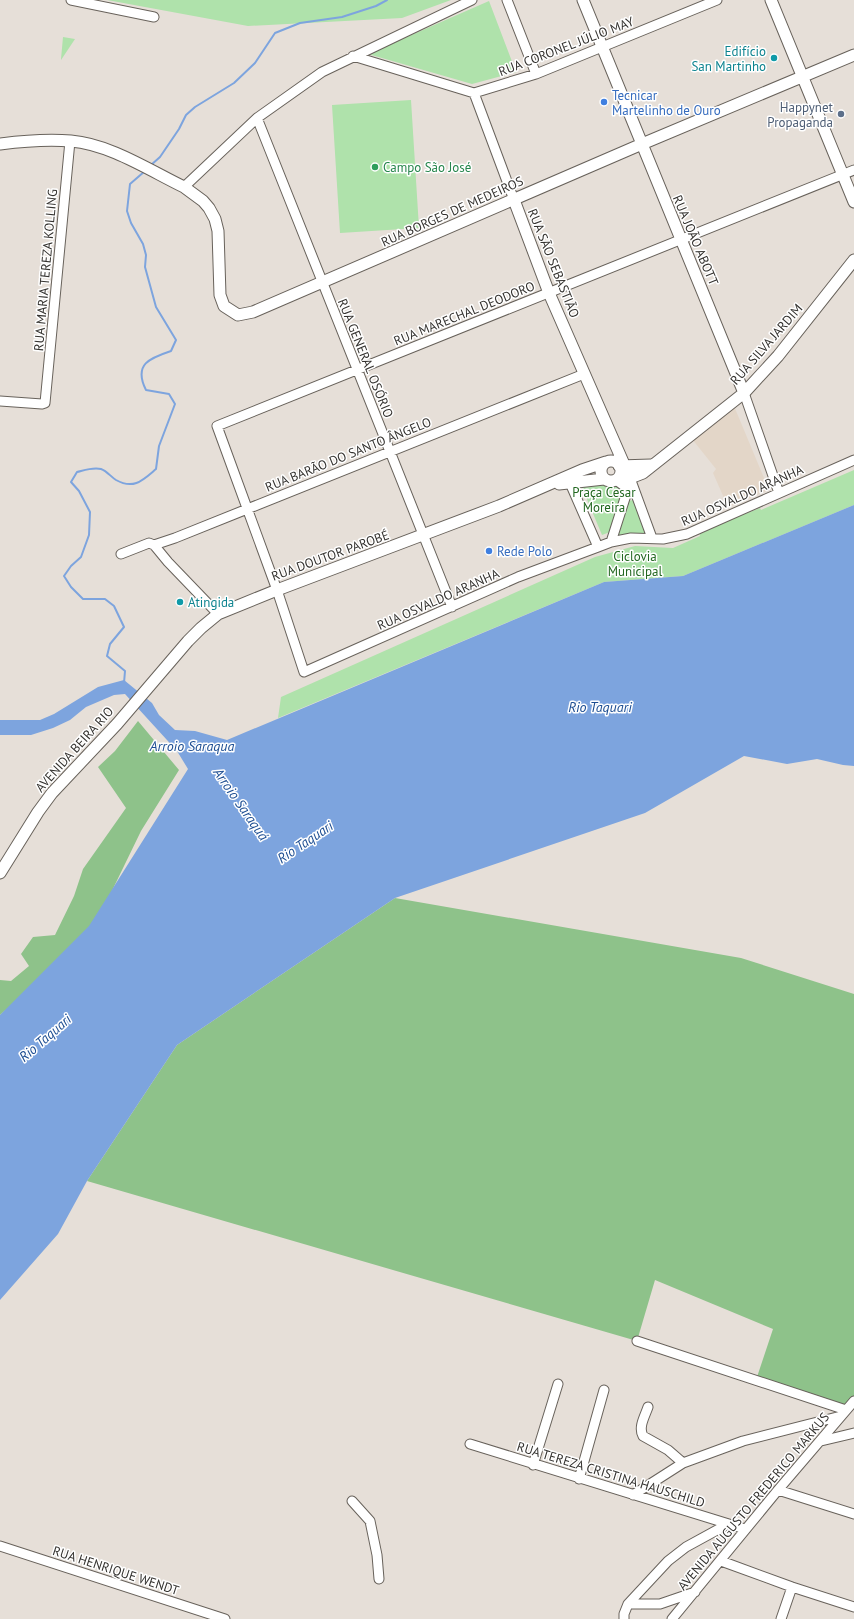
<svg xmlns="http://www.w3.org/2000/svg" width="854" height="1619" viewBox="0 0 854 1619" font-family="'PT Sans',sans-serif">
  <rect width="100%" height="100%" fill="#e6dfd8"/>
  <path fill="#e3d6c8" d="M734 406 769 490 728 507 713 473 716 469 692 439Z"/>
  <path fill="#afe2ab" d="M107 0H451L402 18 248 26Z
    M489 1 516 72 472 84 368 54Z
    M63 37 75 39 61 60V59Z
    M411 100 419 228 340 233 332 105Z
    M854 470V505L683 576 604 582 278 718 281 697 595 557 635 546 673 548 700 536 699 532 760 508 761 510Z
    M620 484 624 491 610 532 602 535 581 485Z
    M633 500 649 535 616 538 628 501Z"/>
  <path fill="#8ec28a" d="M138 721 179 770 141 831 91 934 0 1015V980L11 981 29 966 21 954 33 937 55 935 74 896 83 869 126 808 98 767 115 751Z
    M395 898 741 958 854 994V1401L846 1410 756 1380 773 1329 655 1280 637 1341 87 1181 177 1045Z"/>
  <path fill="#7da4de" d="M854 505V766L843 765 817 759 787 764 744 756 645 813 395 898 177 1045 87 1181 58 1234 0 1300V1015L89 926 188 769 177 751 125 694 114 695 86 707 70 720 53 728 31 735H0V720H40L54 714 98 687 124 680 152 703 159 715 175 730 195 731 227 740 604 582 683 576Z"/>
  <g fill="none" stroke-linecap="round" stroke-linejoin="round">
    <path stroke="#7da4de" stroke-width="2" d="M151 165 160 157 179 129 186 115 195 107 234 83 255 63 275 33 300 23 342 17 376 6 387 0
      M124 683 125 671 107 656 110 644 124 627 114 606 105 599H83L71 587 64 576 71 566 81 557 89 535 90 512 79 491 71 482 77 472C85 470 93 467 101 469 107 471 111 477 116 480 134 490 143 480 156 469L159 446 175 404 169 394 146 390C133 364 150 358 171 351L176 340 156 307 145 267 146 255 143 244 131 223 127 211 130 184 145 171"/>
    <g stroke="#68625b" stroke-width="11">
      <path id="minor" d="M71 0 154 17
        M507 0 536 74
        M353 56 474 93 536 74 717 0
        M474 93 514 200
        M257 118 452 607
        M854 170 217 426 277 590 304 672 518 577 598 547 611 542 631 538 663 539 687 534 854 460
        M184 187 257 118 322 72 472 0
        M744 393 779 493
        M0 401 42 404 45 403 70 141
        M630 478 652 538
        M570 483 598 547
        M611 542 626 495 624 486 616 480
        M154 545 168 562 218 614
        M121 554 149 543 154 545 175 538 584 374
        M637 1341 846 1410
        M648 1407C645 1416 638 1427 643 1436L668 1450 683 1463
        M821 1441 854 1433
        M470 1444 745 1529
        M533 1465 558 1384
        M579 1479 604 1390
        M778 1490 854 1514
        M633 1495 683 1463 743 1441 841 1416
        M352 1501 370 1521 377 1555 379 1579
        M0 1546 225 1619
        M721 1561 792 1587 854 1607
        M628 1604H660L695 1592
        M624 1619V1614L628 1604 668 1561 686 1547 728 1524
        M672 1619 778 1490 854 1401
        M781 1619 792 1587"/>
    </g>
    <g stroke="#68625b" stroke-width="13">
      <path id="major" d="M583 0 744 393
        M771 0 854 202
        M0 144C23 141 48 139 71 141 109 144 149 170 184 187L203 201 209 208 215 219 218 231 220 295 224 306 238 315 253 312 642 144 854 55
        M514 200 549 293 630 478
        M601 471a10 10 0 1 1 20 0a10 10 0 1 1-20 0Z
        M619 466 651 465
        M617 479 630 478 643 473 744 393 778 356 854 260
        M559 484 604 479
        M0 873 38 812 52 793 117 724 188 641 201 628 218 614 277 590 499 506 582 470 606 462"/>
    </g>
    <use href="#minor" stroke="#fff" stroke-width="9"/>
    <use href="#major" stroke="#fff" stroke-width="11"/>
  </g>
  <g fill="#0f9aa8" stroke="#fff" stroke-width="1.5">
    <circle cx="774" cy="58" r="4"/>
    <circle cx="180" cy="602" r="4"/>
  </g>
  <g fill="#3f7fe0" stroke="#fff" stroke-width="1.5">
    <circle cx="604" cy="102" r="4"/>
    <circle cx="489" cy="551" r="4"/>
  </g>
  <circle fill="#5c6f8a" stroke="#fff" stroke-width="1.5" cx="841" cy="114" r="4"/>
  <circle fill="#2e9e5b" stroke="#fff" stroke-width="1.5" cx="375" cy="167" r="4"/>
  <g text-anchor="middle" stroke-width="3" stroke-linejoin="round" paint-order="stroke">
    <g font-size="13" fill="#34322f" stroke="#fff">
      <text transform="translate(566 46) rotate(-21)" y="5">RUA CORONEL JÚLIO MAY</text>
      <text transform="translate(452 211) rotate(-24)" y="5">RUA BORGES DE MEDEIROS</text>
      <text transform="translate(696 240) rotate(67)" y="5">RUA JOÃO ABOTT</text>
      <text transform="translate(554 263) rotate(68)" y="5">RUA SÃO SEBASTIÃO</text>
      <text transform="translate(45 270) rotate(-85)" y="5">RUA MARIA TEREZA KOLLING</text>
      <text transform="translate(464 313) rotate(-22)" y="5">RUA MARECHAL DEODORO</text>
      <text transform="translate(766 344) rotate(-49)" y="5">RUA SILVA JARDIM</text>
      <text transform="translate(366 358) rotate(68)" y="5">RUA GENERAL OSÓRIO</text>
      <text transform="translate(348 454) rotate(-22)" y="5">RUA BARÃO DO SANTO ÂNGELO</text>
      <text transform="translate(742 495) rotate(-24)" y="5">RUA OSVALDO ARANHA</text>
      <text transform="translate(330 555) rotate(-20)" y="5">RUA DOUTOR PAROBÉ</text>
      <text transform="translate(438 599) rotate(-24)" y="5">RUA OSVALDO ARANHA</text>
      <text transform="translate(74 749) rotate(-48)" y="5">AVENIDA BEIRA RIO</text>
      <text transform="translate(611 1474) rotate(17)" y="5">RUA TEREZA CRISTINA HAUSCHILD</text>
      <text transform="translate(753 1501) rotate(-50)" y="5">AVENIDA AUGUSTO FREDERICO MARKUS</text>
      <text transform="translate(116 1570) rotate(18)" y="5">RUA HENRIQUE WENDT</text>
    </g>
    <g font-size="13" fill="#0d838f" stroke="#fff" text-anchor="end">
      <text x="766" y="56">Edifício<tspan x="766" dy="15">San Martinho</tspan></text>
      <text x="188" y="607" text-anchor="start">Atingida</text>
    </g>
    <g font-size="13" fill="#366cbe" stroke="#fff" text-anchor="start">
      <text x="612" y="100">Tecnicar<tspan x="612" dy="15">Martelinho de Ouro</tspan></text>
      <text x="497" y="556">Rede Polo</text>
    </g>
    <g font-size="13" fill="#4e5e75" stroke="#fff" text-anchor="end">
      <text x="833" y="112">Happynet<tspan x="833" dy="15">Propaganda</tspan></text>
    </g>
    <g font-size="13" fill="#27864d" stroke="#fff" text-anchor="start">
      <text x="383" y="172">Campo São José</text>
    </g>
    <g font-size="13" fill="#236821" stroke="#fff">
      <text x="604" y="497">Praça Cesar<tspan x="604" dy="15">Moreira</tspan></text>
      <text x="635" y="561">Ciclovia<tspan x="635" dy="15">Municipal</tspan></text>
    </g>
    <g font-size="14" font-style="italic" fill="#1c4d92" stroke="#fff">
      <text x="600" y="712">Rio Taquari</text>
      <text x="192" y="751">Arroio Saraqua</text>
      <text transform="translate(241 804) rotate(55)" y="5">Arroio Saraquá</text>
      <text transform="translate(305 842) rotate(-34)" y="5">Rio Taquari</text>
      <text transform="translate(45 1038) rotate(-41)" y="5">Rio Taquari</text>
    </g>
  </g>
</svg>
